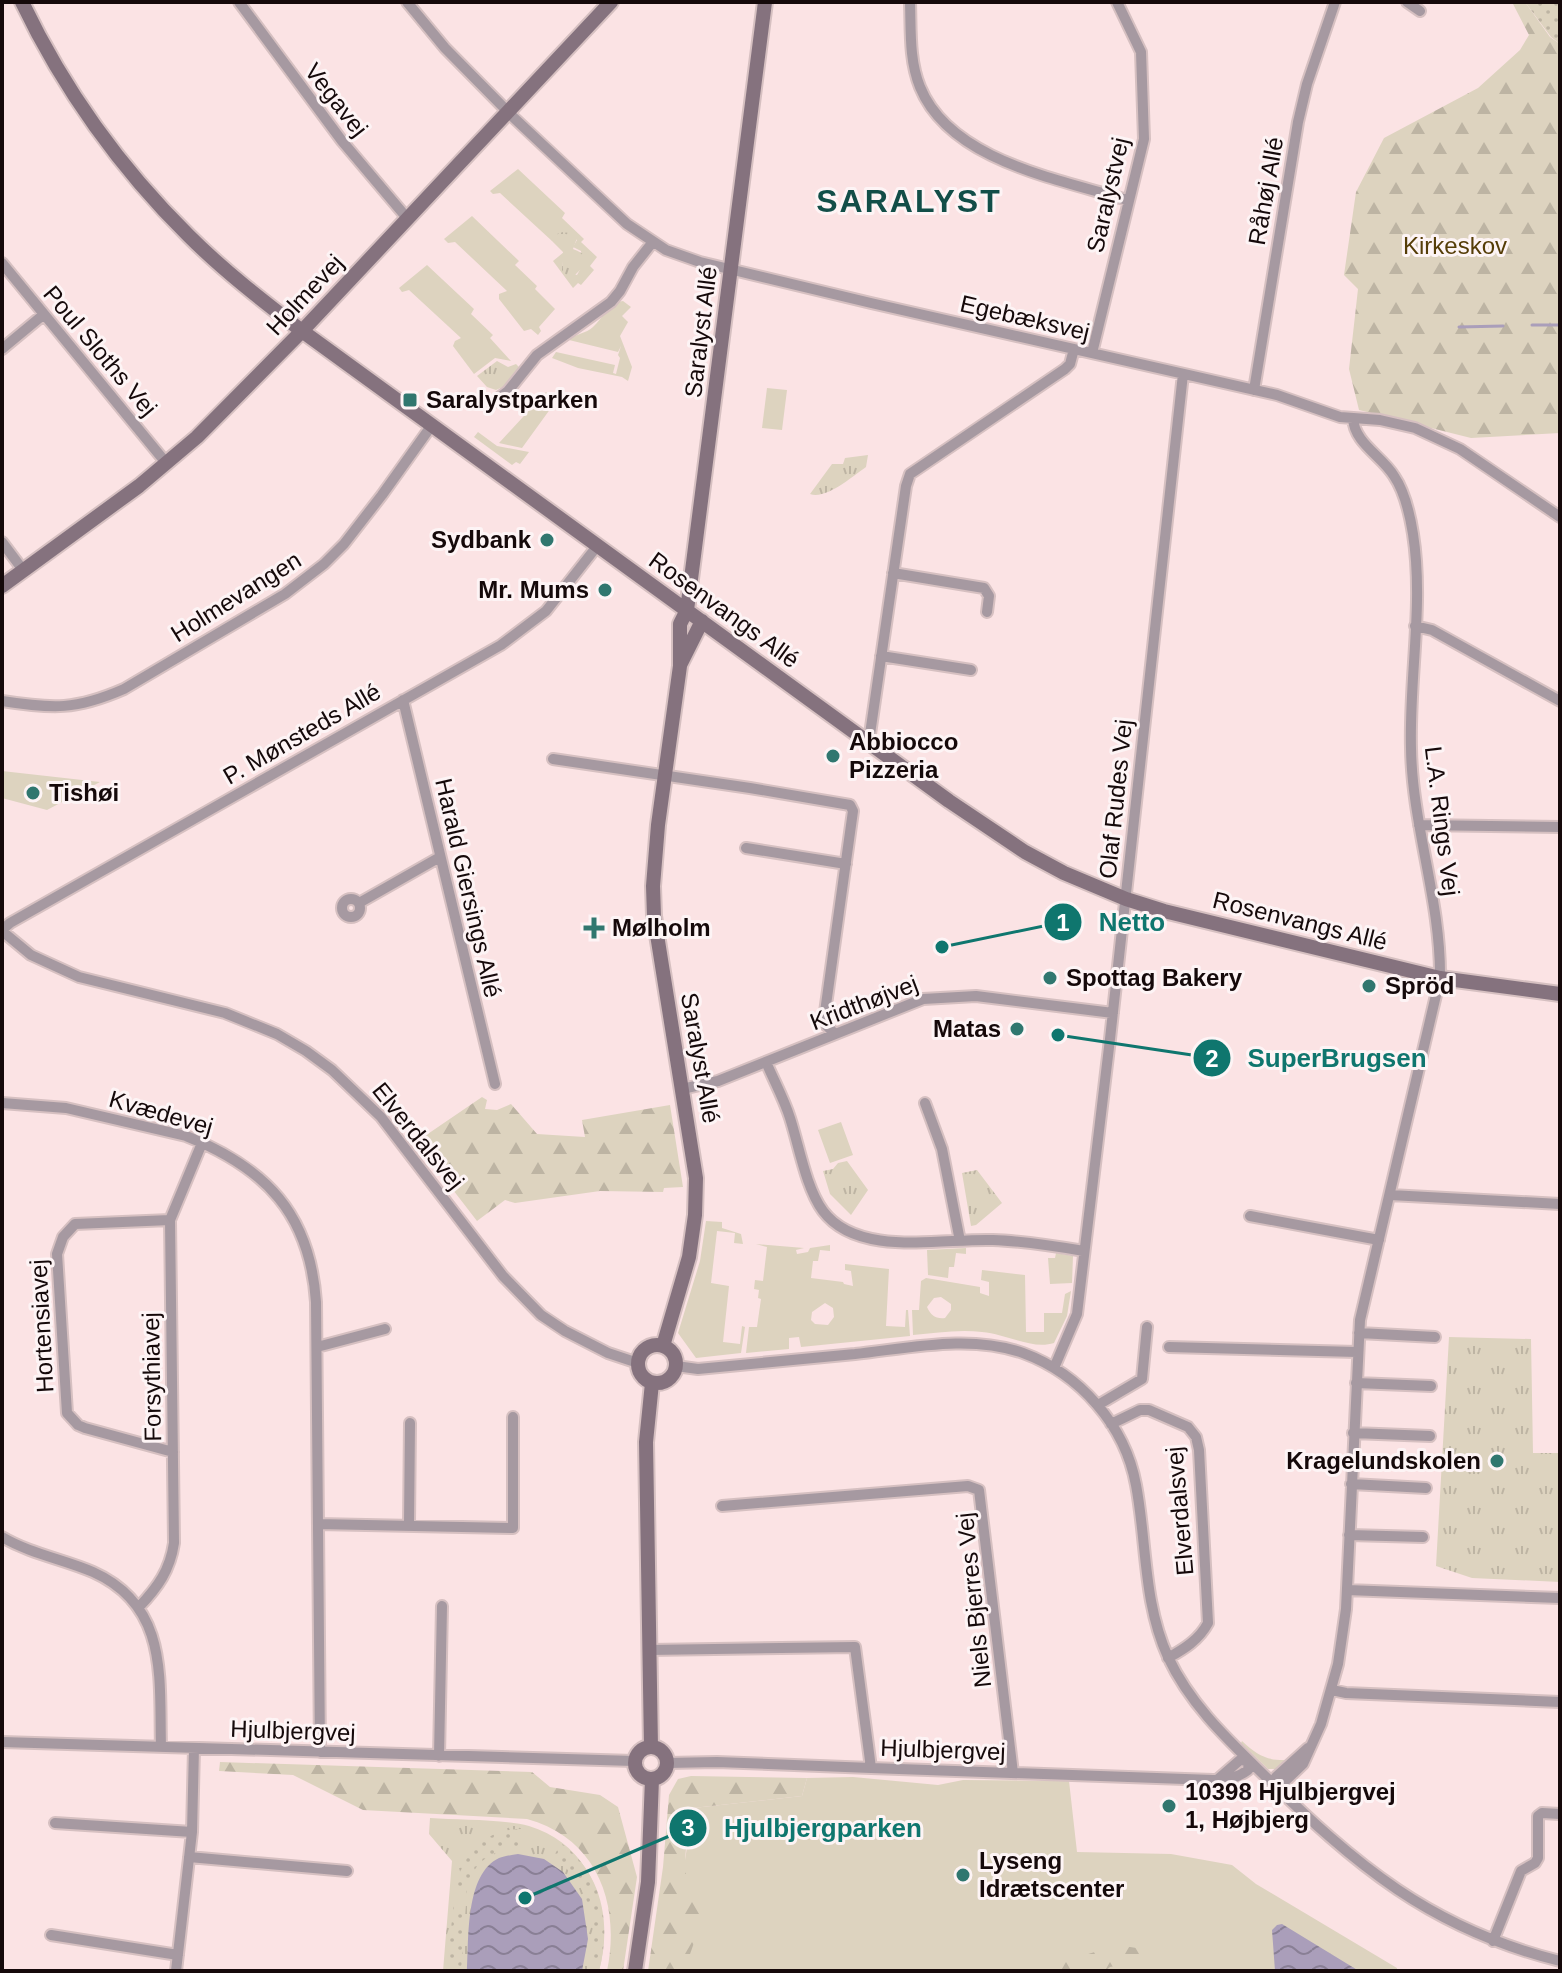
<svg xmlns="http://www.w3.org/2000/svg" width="1562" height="1973" viewBox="0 0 1562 1973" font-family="Arial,sans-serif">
  <defs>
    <pattern id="forest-firs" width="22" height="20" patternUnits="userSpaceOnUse" patternTransform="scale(2)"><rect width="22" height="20" fill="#ddd3bf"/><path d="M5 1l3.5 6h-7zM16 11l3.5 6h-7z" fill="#bdb4a3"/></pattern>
    <pattern id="park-tufts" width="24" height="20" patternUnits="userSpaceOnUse" patternTransform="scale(2)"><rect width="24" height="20" fill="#ddd3bf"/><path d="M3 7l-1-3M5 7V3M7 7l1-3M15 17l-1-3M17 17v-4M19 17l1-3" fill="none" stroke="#bdb4a3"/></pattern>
    <pattern id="garden-dots" width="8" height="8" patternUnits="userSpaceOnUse" patternTransform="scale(2)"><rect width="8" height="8" fill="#ddd3bf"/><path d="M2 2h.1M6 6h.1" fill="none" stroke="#bdb4a3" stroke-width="1.8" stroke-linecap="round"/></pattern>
    <pattern id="water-waves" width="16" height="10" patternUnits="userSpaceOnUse" patternTransform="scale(2)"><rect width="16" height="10" fill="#aa9eba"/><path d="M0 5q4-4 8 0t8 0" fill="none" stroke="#897f95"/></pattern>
  </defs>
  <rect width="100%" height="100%" fill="#fbe3e4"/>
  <path fill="#ddd3bf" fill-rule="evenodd" d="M518 169 565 213 562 218 584 239 581 242 597 257 590 266 594 270 581 285 578 283 573 288 553 261 564 252 562 270 577 275 582 266 581 251 573 247 577 240C567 231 563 234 552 237V241L500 193 493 194 490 191Z
    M472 216 519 261 515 265 537 286 535 289 555 309 539 327 541 331 538 335 531 329 524 331 499 299V294L507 291 455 242 448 243 444 239Z
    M427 265 474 309 471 314 493 335 490 338 511 361 495 358 474 374 453 346 455 341 461 338 409 290 402 292 399 288Z
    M623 301 631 307 622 316 628 322 620 336 632 367 628 381 622 377 578 368 552 358 556 352 615 365 613 373 616 374 620 358 618 355 621 346 618 352 569 340C576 333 586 334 593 327 603 318 608 303 623 301Z
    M767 388 787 390 782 430 762 428Z
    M546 392 556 401 522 448 499 443Z
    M478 432 497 446 529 452 520 464 516 462 512 465 474 437Z
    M2 771 100 782 47 810 2 798Z
    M841 1122 853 1155 830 1163 818 1130Z
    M706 1221 722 1222V1228L741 1234 743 1244 734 1243 735 1233 717 1231 711 1283 729 1286 723 1342 740 1344 742 1326 745 1327 741 1353 696 1358 678 1333 700 1261Z
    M756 1244 804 1248 796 1250 797 1254 808 1252 810 1248 830 1245V1251L820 1250 818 1261H813L811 1278 843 1282 844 1284 853 1286 851 1271 845 1270V1264L889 1269 886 1326 905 1327 906 1310H908L910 1336 801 1347 799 1337 789 1338V1349L746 1353 749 1327H757L761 1299 758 1298 759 1290 754 1289 755 1280 763 1281 767 1247ZM825 1303 833 1308 834 1317 828 1325 815 1324 811 1320 812 1312Z
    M966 1248V1254L956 1253 954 1267H949L948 1278 928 1275 927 1250Z
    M1056 1253 1073 1256 1072 1283 1050 1284 1048 1258H1055Z
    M982 1270 1025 1275 1026 1332H1044V1313H1062L1065 1294 1071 1291 1067 1316 1054 1343C1032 1350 1007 1334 982 1332 959 1329 936 1333 913 1335L912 1310H919L921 1281 926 1278 980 1287V1293L989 1296V1282L981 1280ZM941 1297 951 1304V1310L945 1318C936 1319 931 1316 927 1307L934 1298Z
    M1242 1741C1258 1756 1268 1761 1288 1760L1279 1769H1268L1241 1743Z
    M853 1777 938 1785 963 1780 1069 1781 1077 1852 1171 1854 1232 1865 1256 1884 1397 1968V1971H668L693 1808 802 1796 807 1778Z"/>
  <path fill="url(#forest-firs)" d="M1512 2H1525L1550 37 1560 44V433L1471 438 1359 410 1349 369 1358 289 1344 275 1356 192 1384 138 1478 88 1520 50 1529 35Z
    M482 1097 487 1100 485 1109 497 1110 511 1104 537 1134 585 1137 582 1120 670 1105 683 1187 664 1188 663 1192 600 1191 515 1203 505 1200 477 1221 416 1142Z
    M220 1762 532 1772 550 1787 600 1795 618 1807 637 1877 623 1971H607C621 1904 597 1838 527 1819L363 1810 293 1775 219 1771Z
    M691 1776 807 1778 802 1796 693 1808C687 1843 674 1884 706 1909L684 1971H648L663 1867 669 1795 678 1779Z
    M1117 1945 1143 1949 1132 1963 1110 1967 1105 1971H1034Z"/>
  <path fill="url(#park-tufts)" d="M563 232 575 234 577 238 573 249C594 257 587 264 573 277L566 276 562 270 563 252 552 241 551 236Z
    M497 361 508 367 516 364 521 369 507 385 496 390 487 387 477 376Z
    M868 455 866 467C853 476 826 500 810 494L832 464H843L845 458Z
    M847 1161 868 1190 851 1215 830 1194 823 1171 833 1169 838 1163Z
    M977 1170 1002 1203 976 1225 971 1226 962 1173Z
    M1449 1337 1531 1339 1533 1453H1560V1582L1472 1578 1436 1566Z
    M430 1818C458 1820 503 1819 529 1826 592 1845 615 1911 599 1971H443L452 1861 429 1834Z"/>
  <path fill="url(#garden-dots)" d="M1525 2H1560V44L1551 37Z
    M521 1829V1845C490 1852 470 1861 466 1897L454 1895C459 1859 482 1829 521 1829Z
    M561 1843C602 1873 612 1923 599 1971H589C599 1921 591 1890 554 1856Z
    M454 1903 466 1904 461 1971H446Z"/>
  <path fill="url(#water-waves)" d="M518 1854 544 1859 563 1872 582 1899 588 1939 582 1971H467C469 1939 465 1874 499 1858 504 1856 512 1855 518 1854Z
    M1282 1924 1359 1971H1275L1272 1930 1277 1925Z"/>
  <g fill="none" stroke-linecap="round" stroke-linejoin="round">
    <path stroke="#aa9eba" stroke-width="3" d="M1532 325H1560
      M1459 327 1503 326"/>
    <g stroke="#d6c0c1" stroke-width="14">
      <path id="street" d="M239 2 342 141 407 218
        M407 2 445 48 513 117 627 224 666 250 700 262 871 303 1277 395 1340 417 1380 420 1415 428 1460 449 1560 517
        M910 2C911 30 909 60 920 87 950 161 1059 179 1127 200
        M1407 2 1420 11
        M2 263 167 464
        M2 349 43 315
        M1092 353 1144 139 1141 52 1117 2
        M1254 390 1298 122 1307 84 1335 2
        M492 403 508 391 537 355 611 302 620 291 633 267 652 243
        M2 542 23 570
        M893 573 984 588 989 596 987 612
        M1415 626 1432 630 1560 701
        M881 656 971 670
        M403 700 495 1084
        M2 701C53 709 76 710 124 689L285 594 324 564 344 544 382 495 432 425
        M869 741 906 486 910 474 1065 369 1070 364 1074 349
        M553 759 750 788 850 805 853 811 825 1012 826 1025 835 1034
        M1419 825 1560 827
        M746 848 846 864
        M342 908a9 9 0 1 1 18 0a9 9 0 1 1-18 0Z
        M359 903 440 857
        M2 930 10 923 501 645 546 611 598 545
        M2 931 31 955 79 977 225 1013 277 1034 306 1051 332 1070 381 1117 503 1276 541 1315 565 1331 608 1353 638 1363
        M766 1062C774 1081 784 1099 790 1118 799 1146 806 1188 823 1211 858 1258 943 1238 993 1240 1023 1241 1054 1246 1084 1251
        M682 1089 718 1081 923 999 976 996 1113 1013
        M2 1103 66 1108 186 1136C266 1168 310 1214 316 1302L320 1752
        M925 1103 942 1149 960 1241
        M1390 1195 1560 1204
        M1250 1216 1379 1240
        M170 1220 75 1224 63 1237 57 1254 67 1413 78 1425 85 1428 173 1452
        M1359 1333 1435 1337
        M317 1347 385 1329
        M1169 1347 1357 1352
        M676 1366 698 1369C751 1364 803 1359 855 1354 910 1348 970 1334 1023 1353 1080 1374 1125 1425 1136 1485 1147 1543 1143 1602 1168 1657 1190 1704 1226 1738 1263 1774 1355 1865 1431 1929 1560 1961
        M1054 1368 1077 1314 1110 1039 1183 374
        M1356 1383 1431 1386
        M1098 1405 1142 1379 1147 1327
        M1111 1424 1140 1410H1149L1188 1427 1196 1437 1199 1450 1208 1623C1199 1640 1184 1649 1168 1658
        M1353 1433 1430 1436
        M1351 1484 1426 1488
        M722 1506 968 1486 979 1490 1013 1773
        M318 1524 513 1528V1417
        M409 1524 410 1423
        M1349 1535 1423 1537
        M2 1537C31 1554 63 1559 93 1572 169 1606 159 1678 161 1747
        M1347 1590 1560 1598
        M139 1607C158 1587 170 1570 174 1543L170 1220 202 1143
        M649 1650 855 1647 871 1768
        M1332 1690 1346 1693 1560 1702
        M2 1742 634 1761
        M439 1756 442 1606
        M667 1763 717 1762 871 1768 1213 1780C1227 1779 1236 1779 1248 1770L1249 1761 1240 1760 1217 1780
        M1275 1786 1282 1784 1303 1764 1321 1724 1338 1664 1346 1609 1360 1320 1440 978C1441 901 1412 825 1411 748 1409 677 1424 604 1413 534 1410 515 1405 492 1394 476 1382 456 1354 443 1353 418
        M1275 1786 1276 1777 1308 1748
        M55 1823 192 1832
        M189 1857 347 1871
        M51 1935 178 1955
        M1493 1941 1521 1871 1535 1863 1538 1858V1816L1542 1813 1560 1814
        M176 1971 192 1832 194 1748"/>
    </g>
    <g stroke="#d6c0c1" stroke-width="18">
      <path id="secondary" d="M22 2C63 88 121 169 189 236 224 271 263 301 302 331L949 801 1025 852 1064 873 1126 899 1164 911 1440 978 1560 994
        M2 586 139 486 197 437 302 331 611 2
        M681 663 702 621
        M638 1364a19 19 0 1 1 38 0a19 19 0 1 1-38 0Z
        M663 1346 689 1257 695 1215 696 1178 654 916 653 886 658 825 680 666V624L687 610 765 2
        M635 1763a16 16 0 1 1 32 0a16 16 0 1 1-32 0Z
        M651 1747 646 1442 652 1383
        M635 1971 648 1882 652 1779"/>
    </g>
    <use href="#street" stroke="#a699a1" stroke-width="10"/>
    <use href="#secondary" stroke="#85727e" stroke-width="14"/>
  </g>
  <g fill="#30776f" stroke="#fdf4f5" stroke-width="3">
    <rect x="402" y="392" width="16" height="16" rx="4"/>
    <circle cx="547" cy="540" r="8"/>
    <circle cx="605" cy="590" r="8"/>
    <circle cx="833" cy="756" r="8"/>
    <circle cx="33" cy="793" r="8"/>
    <path d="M590 916h8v8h8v8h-8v8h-8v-8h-8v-8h8z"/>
    <circle cx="1050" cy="978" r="8"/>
    <circle cx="1369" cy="986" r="8"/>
    <circle cx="1017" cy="1029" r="8"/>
    <circle cx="1497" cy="1461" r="8"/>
    <circle cx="1169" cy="1806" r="8"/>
    <circle cx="963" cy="1875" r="8"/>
  </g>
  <g text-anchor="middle" stroke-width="6" stroke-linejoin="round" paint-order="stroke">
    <g font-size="24" fill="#15090a" stroke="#fdf4f5">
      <text transform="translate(336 100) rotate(52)" y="8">Vegavej</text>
      <text transform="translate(1266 191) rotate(-80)" y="8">Råhøj Allé</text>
      <text transform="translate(1108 195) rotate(-77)" y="8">Saralystvej</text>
      <text transform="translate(305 295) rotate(-47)" y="8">Holmevej</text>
      <text transform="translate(1025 318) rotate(13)" y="8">Egebæksvej</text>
      <text transform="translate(701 332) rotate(-83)" y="8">Saralyst Allé</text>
      <text transform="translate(100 351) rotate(50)" y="8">Poul Sloths Vej</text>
      <text transform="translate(236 597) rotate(-32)" y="8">Holmevangen</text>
      <text transform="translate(724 610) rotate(36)" y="8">Rosenvangs Allé</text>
      <text transform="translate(302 734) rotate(-30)" y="8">P. Mønsteds Allé</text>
      <text transform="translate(1116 799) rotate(-84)" y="8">Olaf Rudes Vej</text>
      <text transform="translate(1442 821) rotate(83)" y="8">L.A. Rings Vej</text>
      <text transform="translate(468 888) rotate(77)" y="8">Harald Giersings Allé</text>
      <text transform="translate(1300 921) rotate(14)" y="8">Rosenvangs Allé</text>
      <text transform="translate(864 1003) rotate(-21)" y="8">Kridthøjvej</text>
      <text transform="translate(700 1058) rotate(80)" y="8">Saralyst Allé</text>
      <text transform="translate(161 1113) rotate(16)" y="8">Kvædevej</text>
      <text transform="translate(418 1136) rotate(51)" y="8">Elverdalsvej</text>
      <text transform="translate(42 1326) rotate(-93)" y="8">Hortensiavej</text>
      <text transform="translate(152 1377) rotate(-91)" y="8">Forsythiavej</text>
      <text transform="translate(1180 1511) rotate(-95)" y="8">Elverdalsvej</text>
      <text transform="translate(974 1600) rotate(-96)" y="8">Niels Bjerres Vej</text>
      <text transform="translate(293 1731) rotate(2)" y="8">Hjulbjergvej</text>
      <text transform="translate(943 1750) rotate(2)" y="8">Hjulbjergvej</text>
    </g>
    <g font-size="24" fill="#553d07" stroke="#fdf4f5">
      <text x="1455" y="254">Kirkeskov</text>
    </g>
    <g font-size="24" font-weight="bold" fill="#15090a" stroke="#fdf4f5" text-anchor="start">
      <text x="426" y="408">Saralystparken</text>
      <text x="531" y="548" text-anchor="end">Sydbank</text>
      <text x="589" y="598" text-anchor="end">Mr. Mums</text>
      <text x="849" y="750">Abbiocco<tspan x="849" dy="28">Pizzeria</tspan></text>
      <text x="49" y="801">Tishøi</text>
      <text x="612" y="936">Mølholm</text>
      <text x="1066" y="986">Spottag Bakery</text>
      <text x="1385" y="994">Spröd</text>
      <text x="1001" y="1037" text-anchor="end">Matas</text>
      <text x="1481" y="1469" text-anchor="end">Kragelundskolen</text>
      <text x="1185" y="1800">10398 Hjulbjergvej<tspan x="1185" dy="28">1, Højbjerg</tspan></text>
      <text x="979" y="1869">Lyseng<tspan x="979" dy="28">Idrætscenter</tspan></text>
    </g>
    <g font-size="32" font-weight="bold" letter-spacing="2" fill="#124e48" stroke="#fdf4f5">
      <text x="909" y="212">SARALYST</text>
    </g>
  </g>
  <path fill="none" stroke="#0f766e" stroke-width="3" d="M942 947L1063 922M1058 1035L1212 1058M525 1898L688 1828"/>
  <g fill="#0f766e" stroke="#fdf4f5" stroke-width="3">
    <circle cx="942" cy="947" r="8"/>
    <circle cx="1058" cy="1035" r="8"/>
    <circle cx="525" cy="1898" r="8"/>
    <circle cx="1063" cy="922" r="20"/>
    <circle cx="1212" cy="1058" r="20"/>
    <circle cx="688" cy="1828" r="20"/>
  </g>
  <g font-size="24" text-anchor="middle" font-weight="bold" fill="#fff">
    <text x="1063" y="931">1</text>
    <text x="1212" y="1067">2</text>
    <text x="688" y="1836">3</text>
  </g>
  <g font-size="26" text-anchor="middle" font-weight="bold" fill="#0f766e" stroke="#fdf4f5" stroke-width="6" stroke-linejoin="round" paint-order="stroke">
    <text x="1132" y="931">Netto</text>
    <text x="1337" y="1067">SuperBrugsen</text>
    <text x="823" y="1837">Hjulbjergparken</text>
  </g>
  <rect width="1562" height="1973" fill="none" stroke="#15090a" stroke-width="8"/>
</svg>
